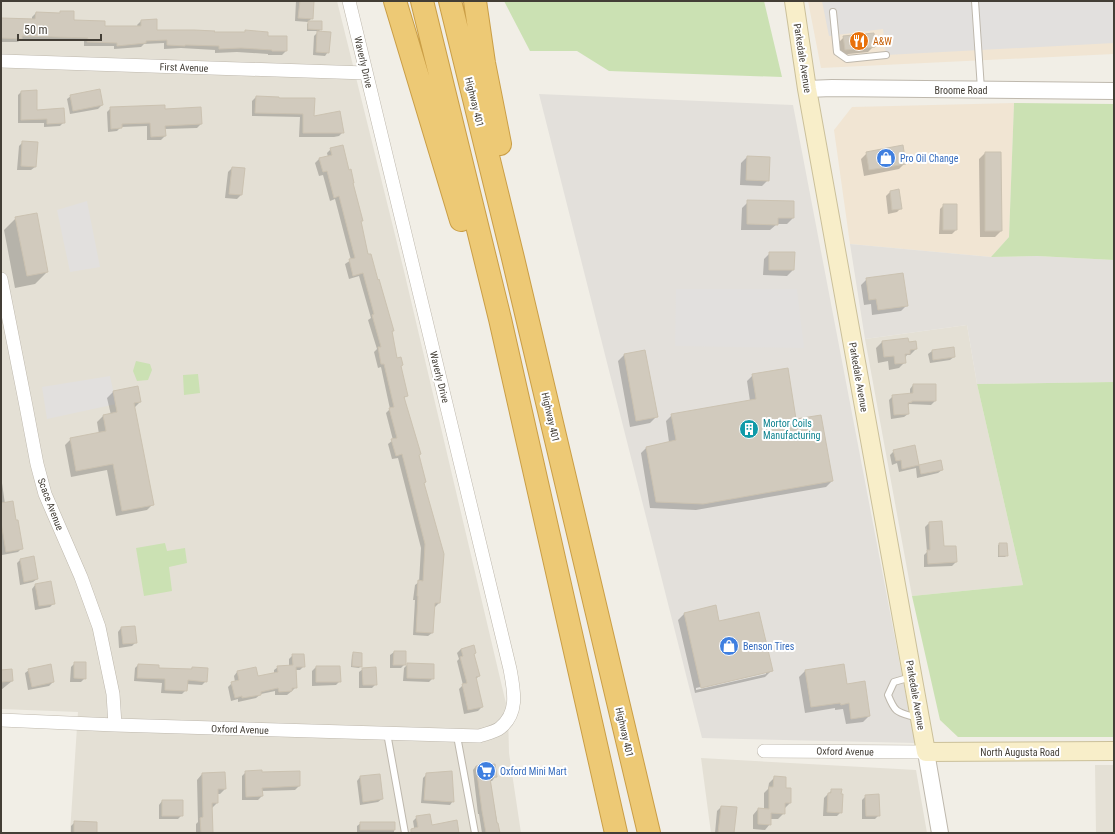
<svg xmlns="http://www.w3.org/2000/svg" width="1115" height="834" viewBox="0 0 1115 834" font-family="'Roboto Condensed',sans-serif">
  <rect width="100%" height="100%" fill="#f1eee6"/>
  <path fill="#e4e0d5" d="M1 1H337L404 271 508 712 509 753 521 833H70L78 712 1 709Z
    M967 325 977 384 1023 585 912 596 865 339Z
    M701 758 916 770 927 833H711Z
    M1095 765H1114V833H1096Z"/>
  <path fill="#f1e5d3" d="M808 1H1114V54L821 68Z
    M1014 103 1009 237 991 257 850 244 834 130 852 107Z"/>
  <path fill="#e3e0db" d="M539 94 793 105 915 743 702 738Z
    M850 244 991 257 1037 256 1114 260V382L977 384 967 325 865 339Z"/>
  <path fill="#cbe1b3" d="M504 1H764L782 77 609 71 577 51H530Z
    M1014 103 1114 104V260L1037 256 991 257 1009 237Z
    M136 361 150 364 152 370 148 380 137 381 133 371Z
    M198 374 200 393 184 395 183 375Z
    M1114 382V737H958L940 720 912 596 1023 585 977 384Z
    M165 543 167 551 185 548 187 563 169 567 172 591 144 596 136 548Z"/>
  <path fill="#e2e0de" d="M822 1H1114V43L886 55 883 29 829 36Z
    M87 201 100 267 70 272 57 210Z
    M676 289H797L804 348 675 346Z
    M110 376 116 404 47 419 42 387Z"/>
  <path fill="#0003" fill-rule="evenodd" d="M296 1H313L312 18 308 22H321V29L319 31H307V24L309 22 295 21Z
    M61 12 73 21 104 27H138L137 25 141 21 156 31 213 33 267 37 286 51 282 55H268V54L237 52 215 53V50L181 48 164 49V43L144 44 141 47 114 49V46H84V41L20 40 18 42H1V19H32V17L36 13 59 14Z
    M318 32 328 52 325 56 313 55 314 36Z
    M844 37 874 46 868 52 839 55 838 43Z
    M21 92 36 111 64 122 60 126 44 127V123H18V95Z
    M71 96 102 105 98 109 70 114 67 99Z
    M256 97 313 118 343 132 339 136 334 137H299L300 117 252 116V101Z
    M111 108 164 110 201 124 197 128 165 129V136L161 140H147V126L121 127 117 131 108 132 107 112Z
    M23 142 35 167 31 170H17L19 146Z
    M331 149 352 184 361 221 360 222 368 256 393 331 391 332 396 359 400 367 406 396 404 398 425 482 423 484 439 603 435 607 434 606 432 633 428 636 413 635 415 600H413L415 585 419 582 421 548 398 458 392 459 388 444 393 440 386 413 390 409 381 367 378 368 374 352 377 349 368 320 371 318 359 276 349 279 345 264 351 260 335 199 330 201 323 175 319 176 315 163 319 159 328 157 327 153Z
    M867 153 905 163 899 169 864 176 861 159Z
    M985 153 1001 231 995 237H980L979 159Z
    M747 157 768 180 762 186 740 185 741 163Z
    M232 168 244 169 241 195 237 199 225 198 228 172Z
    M898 191 900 209 897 212 888 214 886 196 890 192Z
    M748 202 793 218 787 224H777L770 230H741L742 208Z
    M944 205H956V230L952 234H939L940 209Z
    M16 218 47 272 35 284 15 288 4 230Z
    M770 253 793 270 787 276 763 275 764 259Z
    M867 279 907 305 901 311 872 315 871 304 864 305 861 285Z
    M907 339 908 343 916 349 910 355H907L905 358V362L899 368 889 370 888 361 878 363 876 348 882 342Z
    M644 351 656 417 650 423 630 427 618 361 624 355Z
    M932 351 954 357 950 360 930 363 928 354Z
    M753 375 795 421 832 481 826 487 696 510 650 508 641 453 647 447 669 442 666 421 672 415 750 401 747 381Z
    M913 385 935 401 931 405 909 404 908 406V414L904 417 891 419 889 400 893 396 910 394V389Z
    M113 392 140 402 134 408 153 504 147 510 116 516 107 470 71 477 65 445 71 439 99 434 97 422 103 416 111 415 107 398Z
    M915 446 919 466 940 461 942 470 938 473 917 478 916 468 899 472 897 463 892 465 890 455 894 451Z
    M1 476 5 504 22 548 18 552 2 555 1 548Z
    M929 523 943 547 956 562 952 566 924 567V555L927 552 925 527Z
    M1000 544 1007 555 1005 557H998V545Z
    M20 560 37 579 33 582 20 585 17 563Z
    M35 585 54 603 50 607 35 610 32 589Z
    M684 614 719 622 771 671 765 677 695 693 678 620ZM766 672V674L696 690V688Z
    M121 628 136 642 132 646 119 648 118 632Z
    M461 649 475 653 473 655 479 676 476 679 482 707 478 711 464 714 459 689 463 685 457 661 459 659 457 653Z
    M394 652 405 664 401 668H390V655Z
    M354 653 361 666 359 668 351 667 352 655Z
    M293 655 304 666 300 670H296V687L292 691 287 695H275V691L261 694 256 698 238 702V699L231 701 228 687 232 683 235 682 234 676 237 672 257 677 274 673V670L278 667 289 666V659Z
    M75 663 85 678 81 682H70L71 667Z
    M408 664 433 678 429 682 403 681 404 668Z
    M138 665 158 669 190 670 192 668 206 681 202 685 186 684V690L182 694 161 693 162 683 134 681 135 668Z
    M316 667H339L340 681 336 685 312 686V671Z
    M363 669 376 684 372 688H359V672Z
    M29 670 53 682 49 686 28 690 25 673Z
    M1 671 12 681 1 690Z
    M805 671 846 685 869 716 863 722 846 724 843 709 835 710V708L805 713 799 677Z
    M476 766 495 777 492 781H490L499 833H482L479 814H478L473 770Z
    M246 772 261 773 299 786 295 790 262 791V796L258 800H242V776Z
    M202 774 225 789 220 794H217V803L211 809 212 833H196V824L198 822 197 780Z
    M427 774 453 801 450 805 421 803 423 778Z
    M360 777 382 799 378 802 360 805 357 781Z
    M774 778 785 789 790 803 785 808 784 813 778 819H770V824L765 830 753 829V815L758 809H764V793L768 789 769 783Z
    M832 790 841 812 837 816H823L824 798Z
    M866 796 879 815 875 819H862V800Z
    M162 801 182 815 178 819H159V805Z
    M721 807 733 833H715L717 811Z
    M417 817 431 826 458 833H415L413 821Z
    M75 822 96 833H71V826Z
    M361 823H394V833H357V826Z"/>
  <path fill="#d1cabd" stroke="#cbc2b1" d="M300 1H314L313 19 298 18Z
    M60 11H74V20L105 21V26H141V20L157 19V30H194L215 31 214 32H245V30L268 32V36H287V51H272V50L241 48 219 49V46L185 45V46L167 45V40L146 41V43L117 46V43L87 42 88 38 22 36V39L1 38V18L35 19 36 12 60 13Z
    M308 21H322V30L308 29Z
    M317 31 331 32 329 53 316 52Z
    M874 33 875 47 845 50 843 36Z
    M100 89 103 105 73 111 70 95Z
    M37 90V110L64 108 65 123 47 124V119L21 120V91Z
    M256 96 279 97V98H315L314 116 340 111 344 133H303V114L255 113Z
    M165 105V109L201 107 202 124 165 126 166 136 151 137 150 123 122 124V128L111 129 110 107Z
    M22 141 38 142 36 167 21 166Z
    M343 145 349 170 351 169 354 183H353L363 221H361L368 254H371L378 280 379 279 394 331H392L397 358 401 357 403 365 401 366 408 396 404 397 421 454 419 455 426 482 424 483 444 554 440 603H435L433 633 416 632 418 596H417L418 580 423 581 425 544 402 454 396 456 391 439 397 438 389 408 394 407 384 364H381L378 347H381L372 315 374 314 363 273 353 276 349 259 355 258 339 196 334 198 327 171 323 172 319 158 332 155 330 148Z
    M903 145 906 164 869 170 866 152Z
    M985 152H1001L1002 231H985Z
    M747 156 770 157 769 181 746 180Z
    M232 167 245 168 242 195 229 194Z
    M899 189 902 209 892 210 890 191Z
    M747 200 794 201V218H778V225L747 224Z
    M943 204H957V230H943Z
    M37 213 48 272 27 276 15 217Z
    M769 252H795L794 270H769Z
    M903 273 908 306 878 310 876 299 869 300 866 278Z
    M908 338 909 342 916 341 917 349 910 350V354H905L906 363 895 364 894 356 884 357 882 341Z
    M954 347 955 357 933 360 932 350Z
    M645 350 658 417 636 421 624 354Z
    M788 368 796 419 821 415 833 481 703 504 656 502 646 447 676 440 671 414 756 399 752 374Z
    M913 384H936V401H912V402L908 403 909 414 894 415 892 395 913 393Z
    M138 386 141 402 134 403 154 505 122 511 113 464 76 471 70 438 106 431 103 415 117 412 113 391Z
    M915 445 919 465 941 460 943 470 921 474 919 465 902 469 901 460 896 461 893 450Z
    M13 501 16 520H18L23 549 6 552 1 522V503Z
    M942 521 944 546H956L957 562 928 564 927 550H930L929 522Z
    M999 543H1007L1008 556H999Z
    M34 556 38 579 24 582 20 559Z
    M51 581 55 604 39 606 35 584Z
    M716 605 719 621 759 612 773 671 701 688 684 613Z
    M135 626 137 643 123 644 121 627Z
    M474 645 476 653 474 654 480 676 476 677 483 707 468 710 462 684 467 683 460 657 463 656 461 649Z
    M394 651H406V665H393Z
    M353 652 362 653V667L352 666Z
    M292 654H304L305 667H296L297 688H292V691L279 692 278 688 261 692V695L242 698V696L235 698 231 682 239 680 237 671 256 667 258 676 278 672 277 666 293 665Z
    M74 662H86V679L74 678Z
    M407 663 434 664V679L407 678Z
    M51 664 54 682 32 687 28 669Z
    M138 664 159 665V668L192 669V667L208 668 207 682 188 680 187 691 165 690V679L137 678Z
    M844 664 847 684 865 681 870 716 851 719 849 703 841 705 840 703 811 707 805 670Z
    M316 666H340L341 682H316Z
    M376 667 377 685H363L362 668Z
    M12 669 13 681 1 682V670Z
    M495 764 497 777 490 778 497 823H498L500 833H486L482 811 476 766Z
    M262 770V772L300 771V786L262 788 263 796 246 797 245 771Z
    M452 771 454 802 424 800 426 773Z
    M225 772 226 789H218V803H212L213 833H201L200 818 203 817 202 773Z
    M380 774 383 799 363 802 360 776Z
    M774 776 786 777V788H791V803H785V814L771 813V825L758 824V808L769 809V787H773Z
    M831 789H842L841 794H843L842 813 827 812 828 793H831Z
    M879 794 880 816H866L865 795Z
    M162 800H183V816H162Z
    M721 806 737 807 734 833H718Z
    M430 814 432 825 457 820 459 833H411V829L418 827 416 816Z
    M74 821 97 822V833H74Z
    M360 822H395V830H360Z"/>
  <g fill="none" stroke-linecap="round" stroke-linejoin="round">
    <g stroke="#beb8ad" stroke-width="8">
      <path id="service" d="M975 1 981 89
        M833 12 837 52 847 59 886 55
        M911 677 894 682 888 695C896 715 898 712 918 718
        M387 733 405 833
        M457 736 475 833"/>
    </g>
    <g stroke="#beb8ad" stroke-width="14">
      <path id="minor" d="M1 61 366 73
        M1 279 26 406 37 464 45 494 81 577 99 627 113 694 115 725
        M1 720 115 725 479 736C485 734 495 732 500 728 519 713 514 691 510 669L349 1
        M764 751 926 752"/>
    </g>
    <g stroke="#beb8ad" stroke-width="18">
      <path id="tertiary" d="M807 89 832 88 1114 91
        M926 752 940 833"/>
    </g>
    <g stroke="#cbc09a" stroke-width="20">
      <path id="secondary" d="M794 1 807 89 926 752 1114 751"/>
    </g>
    <g stroke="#ca9e46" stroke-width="24">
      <path id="motorway" d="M395 1 461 220
        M422 1 500 319 616 833
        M450 1 512 254 649 833
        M475 1 484 63 500 144"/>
    </g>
    <use href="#service" stroke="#fff" stroke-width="6"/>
    <use href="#minor" stroke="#fff" stroke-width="13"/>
    <use href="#tertiary" stroke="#fff" stroke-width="16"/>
    <use href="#secondary" stroke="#f8eec9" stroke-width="18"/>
    <use href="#motorway" stroke="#edc975" stroke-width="22"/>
  </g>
  <defs>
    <g id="restaurant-disc" transform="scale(1)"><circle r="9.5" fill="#e8710a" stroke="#fff"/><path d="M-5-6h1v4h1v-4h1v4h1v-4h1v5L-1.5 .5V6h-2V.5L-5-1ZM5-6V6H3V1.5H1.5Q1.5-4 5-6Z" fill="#fff"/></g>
    <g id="shop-disc" transform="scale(1)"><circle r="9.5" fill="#3f7fe0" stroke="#fff"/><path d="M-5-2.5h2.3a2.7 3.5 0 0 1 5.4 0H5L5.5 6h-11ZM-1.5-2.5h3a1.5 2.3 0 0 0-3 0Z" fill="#fff"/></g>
    <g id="building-disc" transform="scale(1)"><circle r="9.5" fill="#0f9aa8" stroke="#fff"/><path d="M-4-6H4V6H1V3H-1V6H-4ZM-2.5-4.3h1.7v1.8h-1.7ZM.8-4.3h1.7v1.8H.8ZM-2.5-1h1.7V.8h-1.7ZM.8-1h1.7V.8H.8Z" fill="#fff"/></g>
    <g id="supermarket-disc" transform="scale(1)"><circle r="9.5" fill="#3f7fe0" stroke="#fff"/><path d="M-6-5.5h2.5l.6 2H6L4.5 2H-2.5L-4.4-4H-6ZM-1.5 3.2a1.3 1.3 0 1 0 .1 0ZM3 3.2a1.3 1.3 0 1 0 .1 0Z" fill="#fff"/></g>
  </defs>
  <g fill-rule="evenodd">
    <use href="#restaurant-disc" x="859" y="41"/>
    <use href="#shop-disc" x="886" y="158"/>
    <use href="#building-disc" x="749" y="429"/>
    <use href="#shop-disc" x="729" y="646"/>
    <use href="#supermarket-disc" x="486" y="771"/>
  </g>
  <g text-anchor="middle" stroke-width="4" stroke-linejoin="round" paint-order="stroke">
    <g font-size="10" fill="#c56008" stroke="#fff" text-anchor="start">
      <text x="873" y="45">A&amp;W</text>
    </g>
    <g font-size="10" fill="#433e36" stroke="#fff">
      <text transform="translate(803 58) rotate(81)" y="4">Parkedale Avenue</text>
      <text transform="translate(364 62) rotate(77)" y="4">Waverly Drive</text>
      <text transform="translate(184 67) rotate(2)" y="4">First Avenue</text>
      <text x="961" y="94">Broome Road</text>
      <text transform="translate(475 102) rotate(76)" y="4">Highway 401</text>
      <text transform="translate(440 377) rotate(76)" y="4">Waverly Drive</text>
      <text transform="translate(859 377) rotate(80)" y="4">Parkedale Avenue</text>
      <text transform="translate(551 417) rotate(77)" y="4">Highway 401</text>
      <text transform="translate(51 504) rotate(69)" y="4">Scace Avenue</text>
      <text transform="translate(916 695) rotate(80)" y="4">Parkedale Avenue</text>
      <text transform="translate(240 729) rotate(2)" y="4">Oxford Avenue</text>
      <text transform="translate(625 732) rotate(77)" y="4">Highway 401</text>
      <text transform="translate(845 751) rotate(1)" y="4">Oxford Avenue</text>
      <text x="1020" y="756">North Augusta Road</text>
    </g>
    <g font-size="10" fill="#366cbe" stroke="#fff" text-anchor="start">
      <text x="900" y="162">Pro Oil Change</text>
      <text x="743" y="650">Benson Tires</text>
      <text x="500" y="775">Oxford Mini Mart</text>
    </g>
    <g font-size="10" fill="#0d838f" stroke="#fff" text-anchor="start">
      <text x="763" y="427">Mortor Coils<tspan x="763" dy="12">Manufacturing</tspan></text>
    </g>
  </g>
  <rect width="1115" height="834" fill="none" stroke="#433e36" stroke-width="4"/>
  <path d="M18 34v6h83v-6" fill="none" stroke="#433e36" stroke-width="2"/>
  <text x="24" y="34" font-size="12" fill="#433e36" stroke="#ffffff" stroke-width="3" paint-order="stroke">50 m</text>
</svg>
